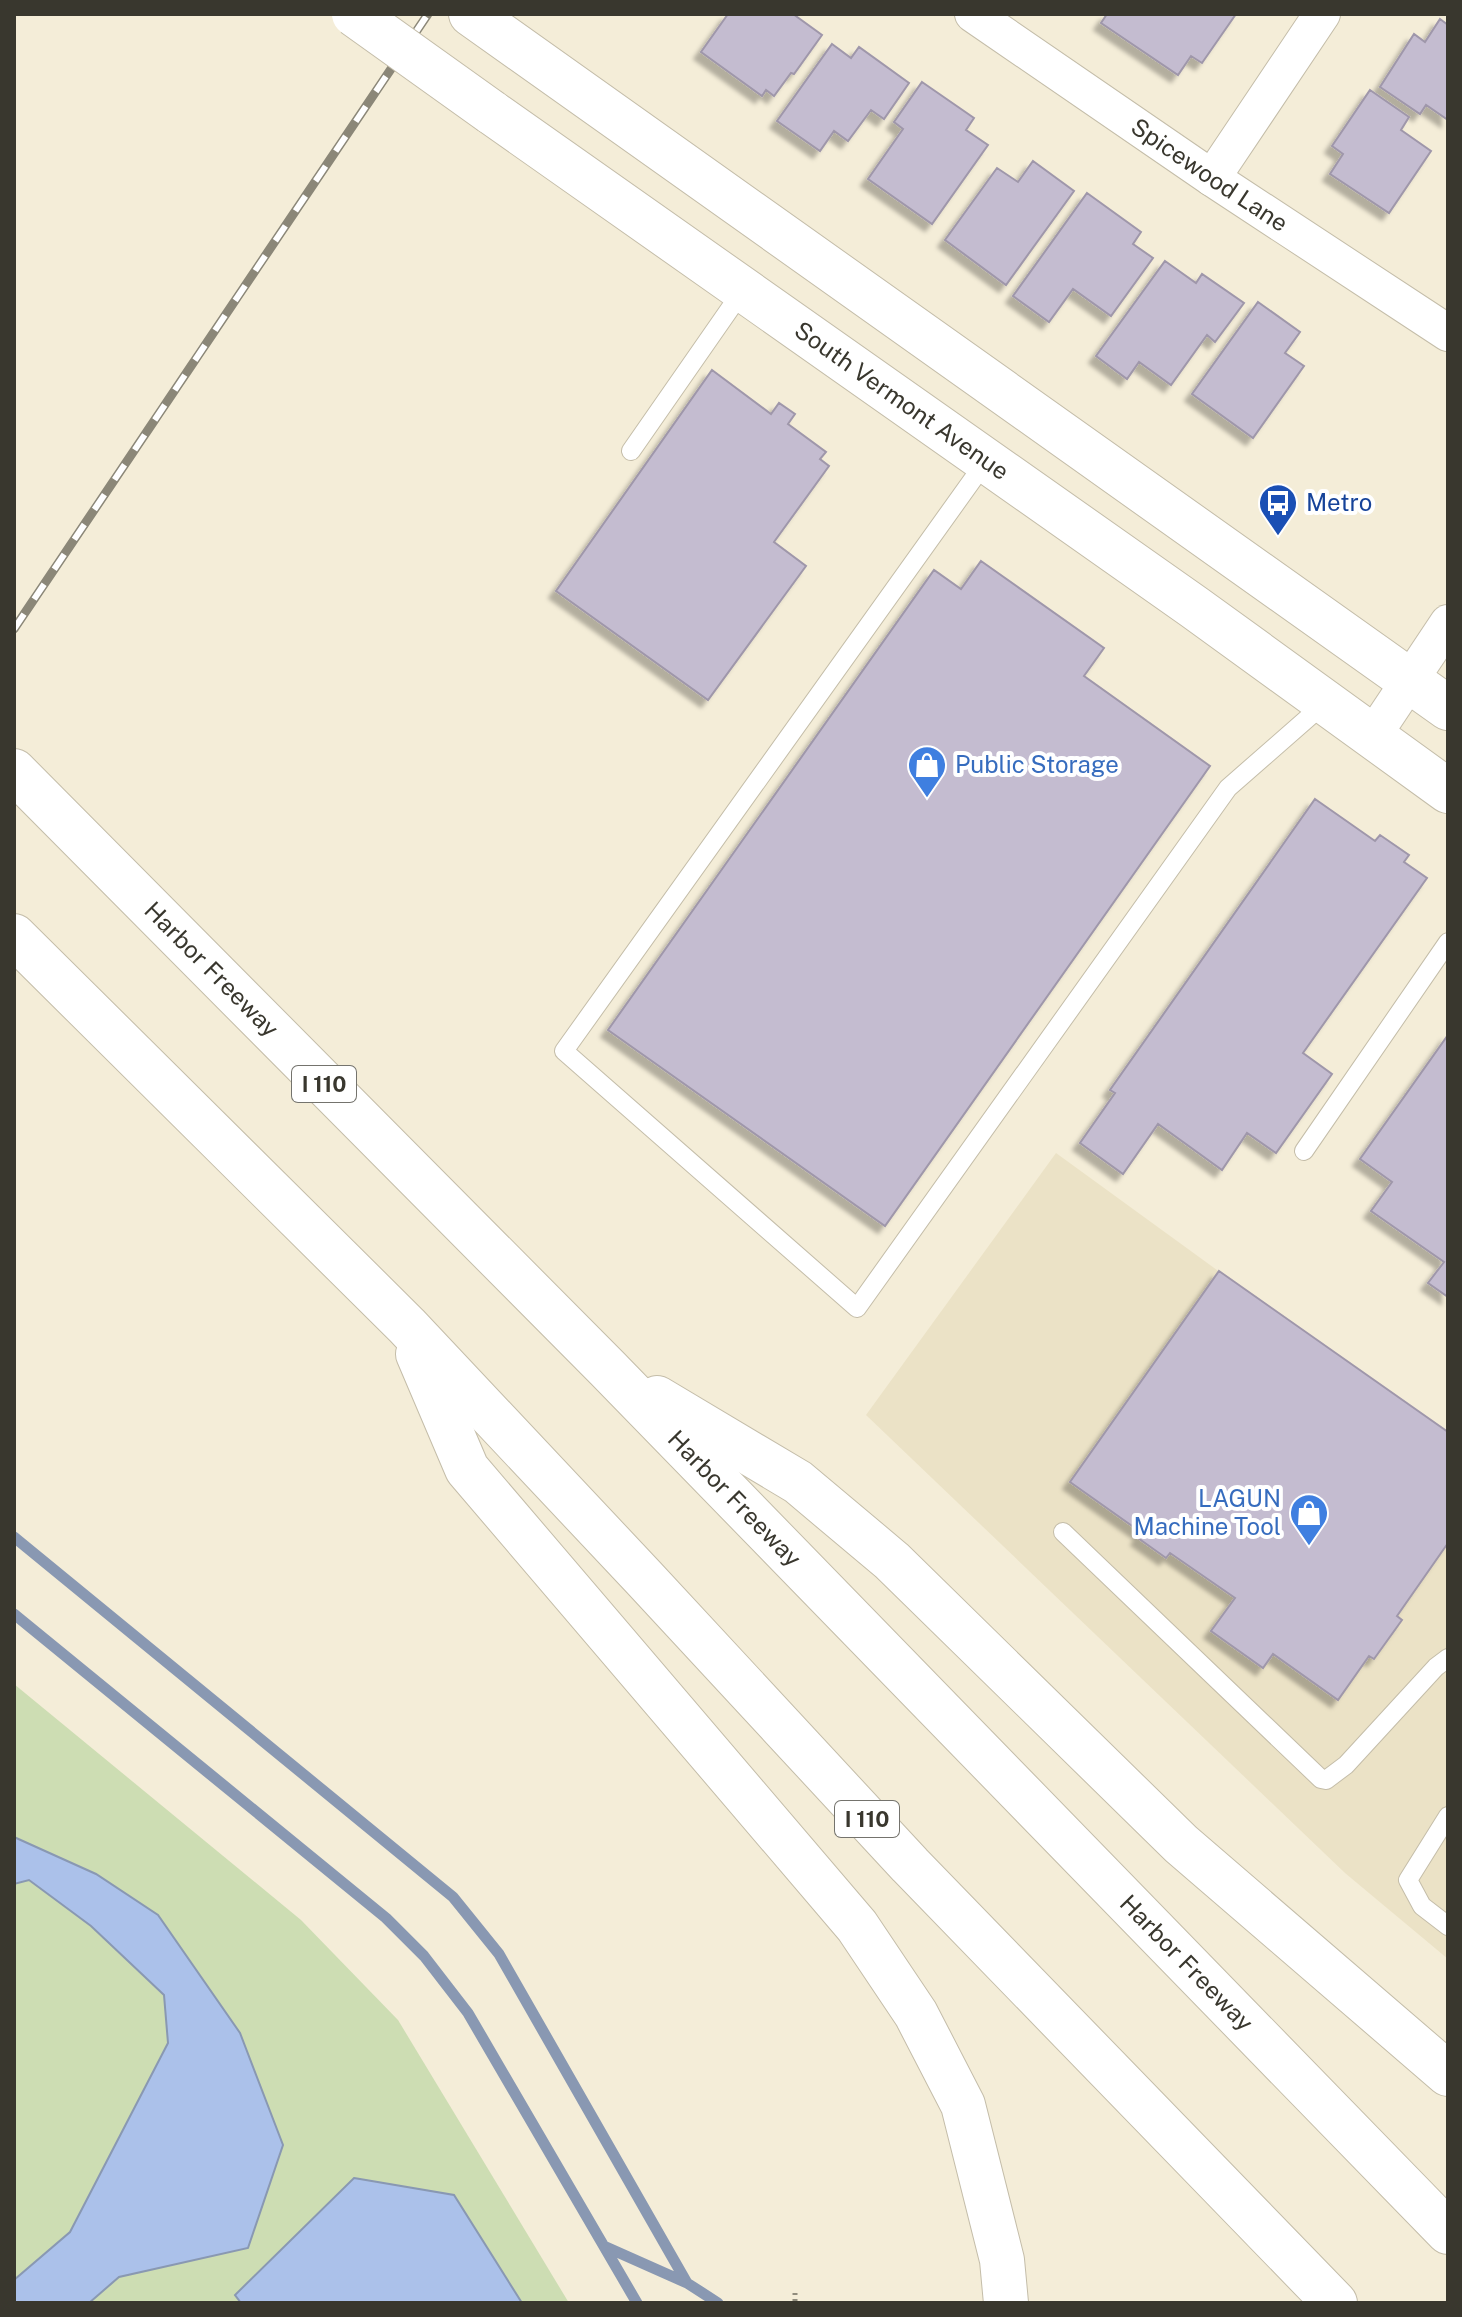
<svg xmlns="http://www.w3.org/2000/svg" width="1462" height="2317" viewBox="0 0 1462 2317" font-family="'Public Sans',sans-serif">
  <defs>
    <filter id="shadow"><feDropShadow dx="-7" dy="7" stdDeviation="2" flood-color="#0004"/></filter>
  </defs>
  <rect width="100%" height="100%" fill="#f4edd8"/>
  <path fill="#ebe2c6" d="M1056 1153 1448 1438V1959L1345 1873 866 1415Z"/>
  <path fill="#cdddb3" d="M14 1684 301 1920 398 2020 569 2303H14Z"/>
  <path fill="#abc1ea" stroke="#8998b2" stroke-width="2" d="M14 1837 96 1874 158 1915 240 2033 283 2145 248 2248 119 2277 89 2303H14V2280L70 2232 168 2043 164 1995 91 1926 29 1880 14 1884Z
    M354 2178 454 2195 522 2303H241L235 2295Z"/>
  <g fill="none" stroke-linecap="round" stroke-linejoin="round">
    <path stroke="#8998b2" stroke-width="11" d="M14 1537 453 1897 499 1954 687 2283
      M14 1614 386 1918 424 1956 468 2013 637 2303
      M606 2247 687 2283 718 2303"/>
  </g>
  <path fill="#c4bcd0" stroke="#9f97aa" stroke-width="2" filter="url(#shadow)" d="M728 14H793L822 35 794 74 791 73 774 96 766 90 762 96 701 52Z
    M1107 14H1236L1202 63 1191 56 1178 75 1101 23Z
    M1440 19 1448 25V120L1426 105 1420 114 1380 87 1414 34 1425 42Z
    M832 44 851 58 859 47 909 83 884 119 871 110 848 141 834 131 820 151 777 121Z
    M922 82 974 118 966 130 988 145 932 224 868 179 903 129 894 122Z
    M1370 90 1409 117 1401 130 1431 151 1389 213 1330 174 1343 154 1332 146Z
    M1033 161 1074 191 1006 285 945 240 997 168 1018 182Z
    M1087 193 1141 232 1133 244 1153 258 1111 316 1073 289 1049 322 1013 296Z
    M1165 261 1196 283 1202 274 1244 303 1215 342 1207 335 1171 385 1139 362 1127 379 1096 356Z
    M1258 302 1300 332 1285 353 1304 366 1253 438 1192 394Z
    M712 370 771 414 779 403 795 414 788 424 826 452 820 459 829 466 774 542 806 566 708 700 556 591Z
    M981 561 1104 648 1084 676 1210 766 885 1226 608 1030 934 570 961 589Z
    M1315 799 1375 841 1380 835 1409 855 1404 862 1427 878 1303 1053 1332 1074 1276 1153 1247 1133 1222 1170 1158 1124 1123 1174 1080 1143 1115 1093 1110 1090Z
    M1448 1035V1297L1428 1283 1444 1262 1371 1211 1392 1182 1360 1159Z
    M1219 1271 1448 1432V1543L1397 1616 1402 1620 1374 1659 1369 1656 1338 1700 1273 1654 1263 1668 1211 1631 1235 1598 1170 1553 1166 1558 1138 1538 1142 1533 1070 1482Z"/>
  <g fill="none" stroke-linecap="round" stroke-linejoin="round">
    <g stroke="#c4bda9" stroke-width="20">
      <path id="lane" d="M631 451 743 290
        M986 461 564 1051 857 1308 1228 788 1325 703
        M1304 1151 1448 942
        M1063 1532 1321 1779 1326 1780 1346 1765 1436 1667 1448 1658
        M1448 1816 1408 1880 1422 1906 1448 1926"/>
    </g>
    <g stroke="#c4bda9" stroke-width="38">
      <g id="street">
        <path id="s1" d="M973 14 1212 178 1448 333"/>
        <path d="M1212 178 1322 14"/>
        <path d="M1372 737 1448 623"/>
      </g>
    </g>
    <g stroke="#c4bda9" stroke-width="46">
      <g id="primary">
        <path d="M471 14 1448 708"/>
        <path id="s2" d="M491 112 1194 607 1448 791"/>
      </g>
    </g>
    <g stroke="#c4bda9" stroke-width="46">
      <g id="highway">
        <path id="s3" d="M14 771 607 1368 1448 2232"/>
        <path d="M14 936 407 1326 644 1578 910 1865 1335 2303"/>
        <path d="M418 1354 467 1469 857 1926 916 2014 963 2105 1002 2260 1006 2303"/>
        <path d="M657 1398 798 1482 892 1561 1181 1844 1448 2074"/>
      </g>
    </g>
    <path stroke="#908c7d" stroke-width="5" stroke-dasharray="4 4" stroke-linecap="butt" d="M795 2303V2293"/>
    <use href="#lane" stroke="#fff" stroke-width="18"/>
    <use href="#street" stroke="#fff" stroke-width="36"/>
    <use href="#primary" stroke="#fff" stroke-width="44"/>
    <use href="#highway" stroke="#fff" stroke-width="44"/>
    <g stroke="#8b8778" stroke-width="9">
      <path id="rail" d="M14 629 428 14"/>
    </g>
    <use href="#rail" stroke="#fff" stroke-width="6" stroke-dasharray="18" stroke-linecap="butt"/>
    <g stroke="#c4bda9" stroke-width="46" stroke-linecap="butt">
      <path id="primary-bridge" d="M354 14 491 112"/>
    </g>
    <use href="#primary-bridge" stroke="#fff" stroke-width="44"/>
  </g>
  <defs>
    <g id="bus-pin" transform="scale(2)"><path d="M0 17L-7.5 6A9.5 9.5 0 1 1 7.5 6Z" fill="#1a4fb4" stroke="#fff"/><path d="M-5-6H5V4H4V6H2V4H-2V6H-4V4H-5ZM-3.5-4V0h7V-4ZM-3.5 1.2v1.5H-2V1.2ZM2 1.2v1.5H3.5V1.2Z" fill="#fff"/></g>
    <g id="shop-pin" transform="scale(2)"><path d="M0 17L-7.5 6A9.5 9.5 0 1 1 7.5 6Z" fill="#3f7fe0" stroke="#fff"/><path d="M-5-2.5h2.3a2.7 3.5 0 0 1 5.4 0H5L5.5 6h-11ZM-1.5-2.5h3a1.5 2.3 0 0 0-3 0Z" fill="#fff"/></g>
  </defs>
  <g fill-rule="evenodd">
    <use href="#bus-pin" x="1278" y="503"/>
    <use href="#shop-pin" x="927" y="765"/>
    <use href="#shop-pin" x="1309" y="1513"/>
  </g>
  <g text-anchor="middle" stroke-width="8" stroke-linejoin="round" paint-order="stroke">
    <g fill="#fff" stroke="#74736d" stroke-width="2">
      <rect x="292" y="1066" width="64" height="36" rx="6"/>
      <rect x="835" y="1801" width="64" height="36" rx="6"/>
    </g>
    <g font-size="22" font-weight="bold" fill="#39372e">
      <text x="324" y="1092">I 110</text>
      <text x="867" y="1827">I 110</text>
    </g>
    <g font-size="24" fill="#39372e" stroke="#fff">
      <text dy="8" stroke="none"><textPath href="#s1" startOffset="286">Spicewood Lane</textPath></text>
      <text dy="8" stroke="none"><textPath href="#s2" startOffset="502">South Vermont Avenue</textPath></text>
      <text dy="8" stroke="none"><textPath href="#s3" startOffset="280">Harbor Freeway</textPath></text>
      <text dy="8" stroke="none"><textPath href="#s3" startOffset="1024">Harbor Freeway</textPath></text>
      <text dy="8" stroke="none"><textPath href="#s3" startOffset="1672">Harbor Freeway</textPath></text>
    </g>
    <g font-size="24" fill="#164399" stroke="#fff" text-anchor="start">
      <text x="1306" y="511">Metro</text>
    </g>
    <g font-size="24" fill="#366cbe" stroke="#fff" text-anchor="start">
      <text x="955" y="773">Public Storage</text>
      <text x="1281" y="1507" text-anchor="end">LAGUN<tspan x="1281" dy="28">Machine Tool</tspan></text>
    </g>
  </g>
  <rect width="1462" height="2317" fill="none" stroke="#39372e" stroke-width="32"/>
</svg>
